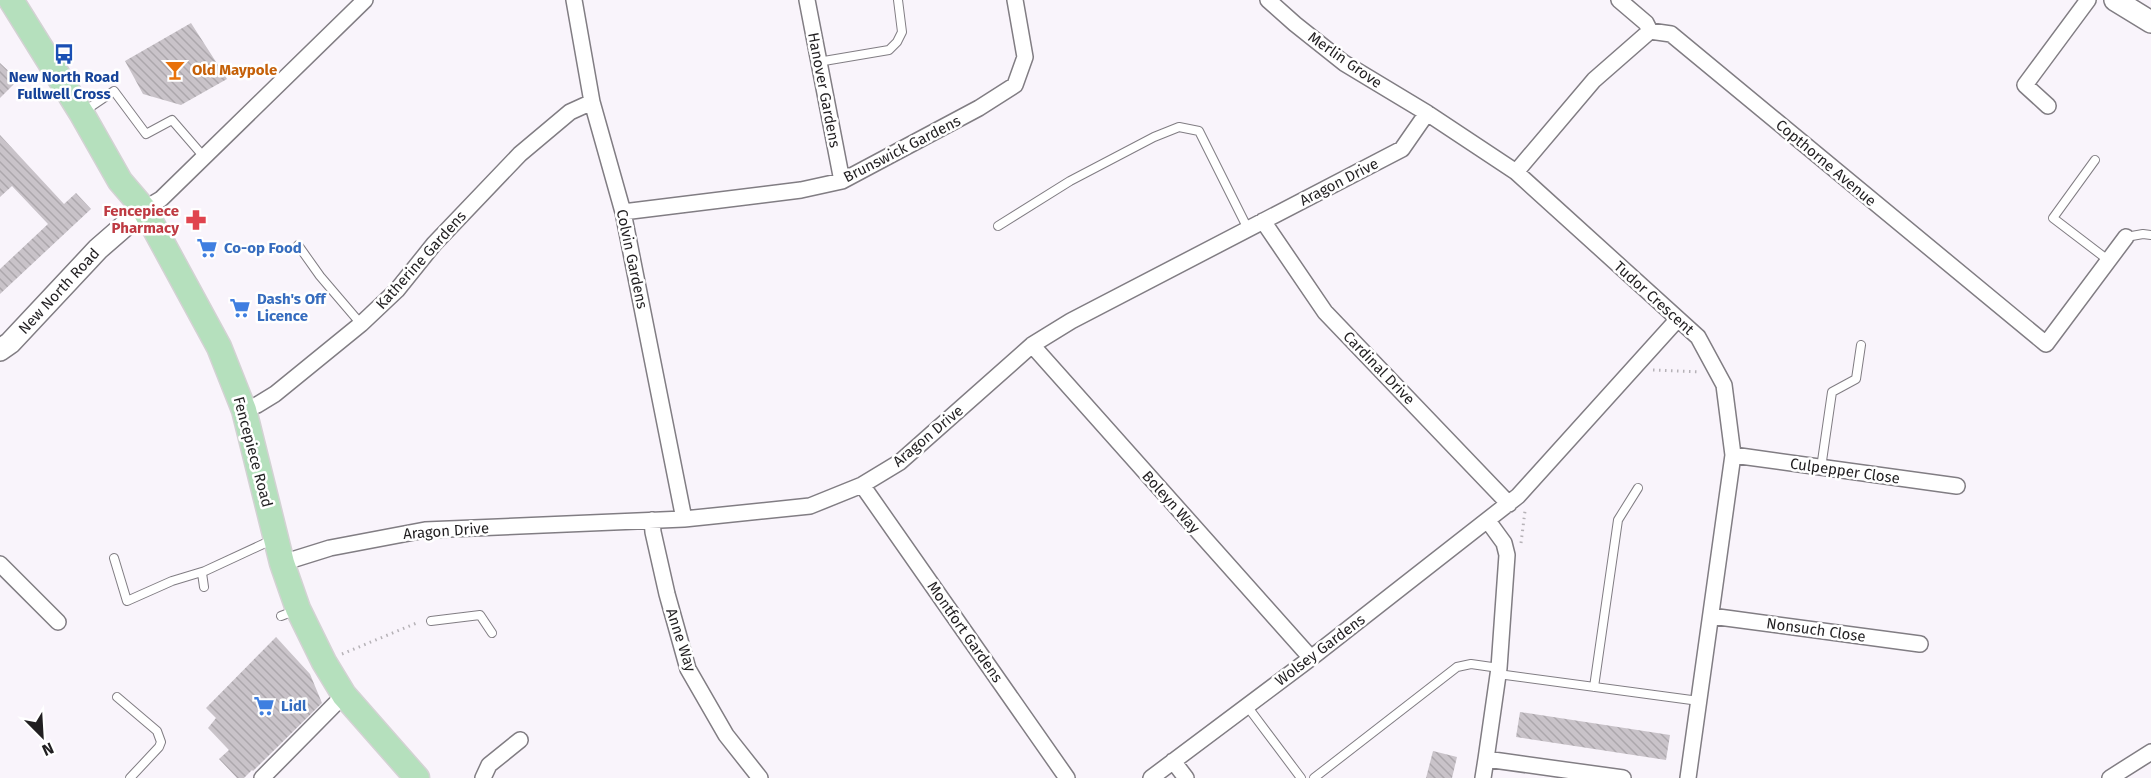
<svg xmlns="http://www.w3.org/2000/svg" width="2151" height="778" viewBox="0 0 2151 778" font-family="'Fira Sans',sans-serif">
  <defs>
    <pattern id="building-back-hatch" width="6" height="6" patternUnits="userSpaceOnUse" patternTransform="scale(1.5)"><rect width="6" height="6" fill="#c9c3c9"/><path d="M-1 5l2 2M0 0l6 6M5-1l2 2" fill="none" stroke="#aca7ac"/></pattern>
  </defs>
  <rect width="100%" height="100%" fill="#f9f4fb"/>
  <path fill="url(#building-back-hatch)" d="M191 23 227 79 181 105 143 94 125 61Z
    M0 63 18 80 0 98Z
    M0 135 64 204 76 193 91 209 0 294V269L48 224 12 186 0 197Z
    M276 637 310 674 322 703 253 771 252 770 244 778H237L219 759 229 750 208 728 216 718 206 708Z
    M1520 712 1670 735 1666 760 1516 737Z
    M1433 751 1457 757 1452 778H1426Z"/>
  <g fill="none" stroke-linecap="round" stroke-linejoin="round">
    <g stroke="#817d83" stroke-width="10">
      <path id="lane" d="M818 62 889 50 897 42 902 32 898 0
        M83 112 114 91 146 134 172 120 204 157
        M2095 160 2053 218 2108 260
        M998 226 1070 181 1154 137 1179 127 1199 131 1248 229
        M2126 237 2143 234 2151 235
        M298 245 320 276 361 324
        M1821 468 1832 392 1856 379 1861 345
        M114 558 127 601 172 581 205 571
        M204 587 202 573 205 571 274 539
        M281 616 294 611
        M431 621 480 615 492 633
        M1498 674 1699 701
        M1594 687 1618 520 1638 488
        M117 697 157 731 161 742 159 747 130 778
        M1247 706 1301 778
        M1314 778 1457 667 1471 664 1499 668"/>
    </g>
    <g stroke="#817d83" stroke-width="18">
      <path id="street" d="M574 0 592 102 623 212 684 519
        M807 0 842 181
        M1268 0 1295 24 1344 63 1427 113 1516 172 1698 337 1724 385 1733 455 1688 778
        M1619 0 1646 23 1650 31
        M2048 106 2025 85 2088 0
        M1516 172 1594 80 1650 31 1671 34 2046 344 2126 237
        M144 209 161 199 365 0
        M623 212 801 190 842 181 979 108 1015 85 1025 57 1015 0
        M1263 221 1325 312 1509 504
        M1032 345 1311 658
        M244 410 257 405 275 394 361 324 397 290 434 244 520 154 570 112 592 102
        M1733 455 1957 486
        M862 485 1067 778
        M652 520 653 532 667 594 688 669 726 735 760 778
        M282 563 330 548 425 530 684 519 810 506 862 485 900 462 1032 345 1071 321 1402 149 1427 113
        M0 564 58 622
        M1711 616 1920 644
        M1486 759 1499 668 1507 555 1504 543 1488 521
        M1173 761 1186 778
        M262 778 344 695
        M483 778 489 765 520 740
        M1151 778 1311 658 1518 496 1677 320
        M1483 778 1486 759 1623 778
        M2110 778 2151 752"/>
    </g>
    <g stroke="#817d83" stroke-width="24">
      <path id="secondary" d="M2115 0 2151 22
        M0 350 10 343 98 249 144 209"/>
    </g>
    <g stroke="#d3d2d3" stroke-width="27">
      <path id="primary" d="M11 0 82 114 120 181 144 209 219 347 244 410 282 563 298 609 324 662 344 695 417 778"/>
    </g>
    <path stroke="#b6b2b7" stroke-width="3" stroke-dasharray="1.5 4.5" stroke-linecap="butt" d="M1653 370 1700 372
      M1521 543 1525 511
      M342 654 419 622"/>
    <use href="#lane" stroke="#fff" stroke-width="8"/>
    <use href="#street" stroke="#fff" stroke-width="15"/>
    <use href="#secondary" stroke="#fff" stroke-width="21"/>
    <use href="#primary" stroke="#b5e0bd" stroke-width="24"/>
  </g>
  <defs>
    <g id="bus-bare" transform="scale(1.62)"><path d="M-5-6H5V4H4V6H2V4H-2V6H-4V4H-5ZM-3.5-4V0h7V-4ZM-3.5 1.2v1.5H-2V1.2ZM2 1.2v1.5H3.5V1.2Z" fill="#1a4fb4" stroke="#fff" stroke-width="2.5" paint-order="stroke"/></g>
    <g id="bar-bare" transform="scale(1.62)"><path d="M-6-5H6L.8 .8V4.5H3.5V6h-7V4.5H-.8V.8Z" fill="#e8710a" stroke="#fff" stroke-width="2.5" paint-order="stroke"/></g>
    <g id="pharmacy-bare" transform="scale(1.62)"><path d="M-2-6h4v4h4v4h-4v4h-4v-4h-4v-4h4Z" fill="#e0444e" stroke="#fff" stroke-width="2.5" paint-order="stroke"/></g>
    <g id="supermarket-bare" transform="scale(1.62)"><path d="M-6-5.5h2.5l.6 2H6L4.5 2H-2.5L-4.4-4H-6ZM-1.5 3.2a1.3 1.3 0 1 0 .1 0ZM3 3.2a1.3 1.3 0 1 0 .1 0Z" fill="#3f7fe0" stroke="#fff" stroke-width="2.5" paint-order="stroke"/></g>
  </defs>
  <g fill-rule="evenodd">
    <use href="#bus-bare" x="64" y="54"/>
    <use href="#bar-bare" x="175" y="70"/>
    <use href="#pharmacy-bare" x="196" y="220"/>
    <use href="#supermarket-bare" x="207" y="248"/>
    <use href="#supermarket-bare" x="240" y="308"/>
    <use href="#supermarket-bare" x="264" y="706"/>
  </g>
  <g text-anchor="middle" stroke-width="5" stroke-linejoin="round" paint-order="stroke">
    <g font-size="15" fill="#211f21" stroke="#fff">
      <text transform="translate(1345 60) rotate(35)" y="5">Merlin Grove</text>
      <text transform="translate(824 90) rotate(79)" y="5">Hanover Gardens</text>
      <text transform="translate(902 149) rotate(-27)" y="5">Brunswick Gardens</text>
      <text transform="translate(1826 163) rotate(40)" y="5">Copthorne Avenue</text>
      <text transform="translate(1339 182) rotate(-27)" y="5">Aragon Drive</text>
      <text transform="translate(632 259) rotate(78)" y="5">Colvin Gardens</text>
      <text transform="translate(421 260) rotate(-48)" y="5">Katherine Gardens</text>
      <text transform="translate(59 291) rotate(-47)" y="5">New North Road</text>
      <text transform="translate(1654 298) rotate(42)" y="5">Tudor Crescent</text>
      <text transform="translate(1379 368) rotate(46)" y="5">Cardinal Drive</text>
      <text transform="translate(928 436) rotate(-40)" y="5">Aragon Drive</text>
      <text transform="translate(253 452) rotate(75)" y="5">Fencepiece Road</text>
      <text transform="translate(1845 471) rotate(8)" y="5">Culpepper Close</text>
      <text transform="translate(1171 502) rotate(48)" y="5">Boleyn Way</text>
      <text transform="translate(446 531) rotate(-4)" y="5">Aragon Drive</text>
      <text transform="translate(1816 630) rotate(8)" y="5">Nonsuch Close</text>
      <text transform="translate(965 632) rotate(55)" y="5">Montfort Gardens</text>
      <text transform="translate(681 640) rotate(72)" y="5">Anne Way</text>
      <text transform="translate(1320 650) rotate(-37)" y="5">Wolsey Gardens</text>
    </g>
    <g font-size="15" font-weight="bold" fill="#c56008" stroke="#fff" text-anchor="start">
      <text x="192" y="75">Old Maypole</text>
    </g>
    <g font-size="15" font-weight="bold" fill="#164399" stroke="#fff">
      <text x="64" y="82">New North Road<tspan x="64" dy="17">Fullwell Cross</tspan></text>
    </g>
    <g font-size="15" font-weight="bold" fill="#be3a42" stroke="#fff" text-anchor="end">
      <text x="179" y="216">Fencepiece<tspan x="179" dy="17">Pharmacy</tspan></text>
    </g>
    <g font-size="15" font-weight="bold" fill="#366cbe" stroke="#fff" text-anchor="start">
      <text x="224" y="253">Co-op Food</text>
      <text x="257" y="304">Dash's Off<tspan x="257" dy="17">Licence</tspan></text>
      <text x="281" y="711">Lidl</text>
    </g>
  </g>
  <g transform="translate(42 736) rotate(156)" stroke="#ffffff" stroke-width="4.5" paint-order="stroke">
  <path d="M0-4.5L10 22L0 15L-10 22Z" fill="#211f21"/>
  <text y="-9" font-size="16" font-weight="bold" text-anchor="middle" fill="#211f21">N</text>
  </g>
</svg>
